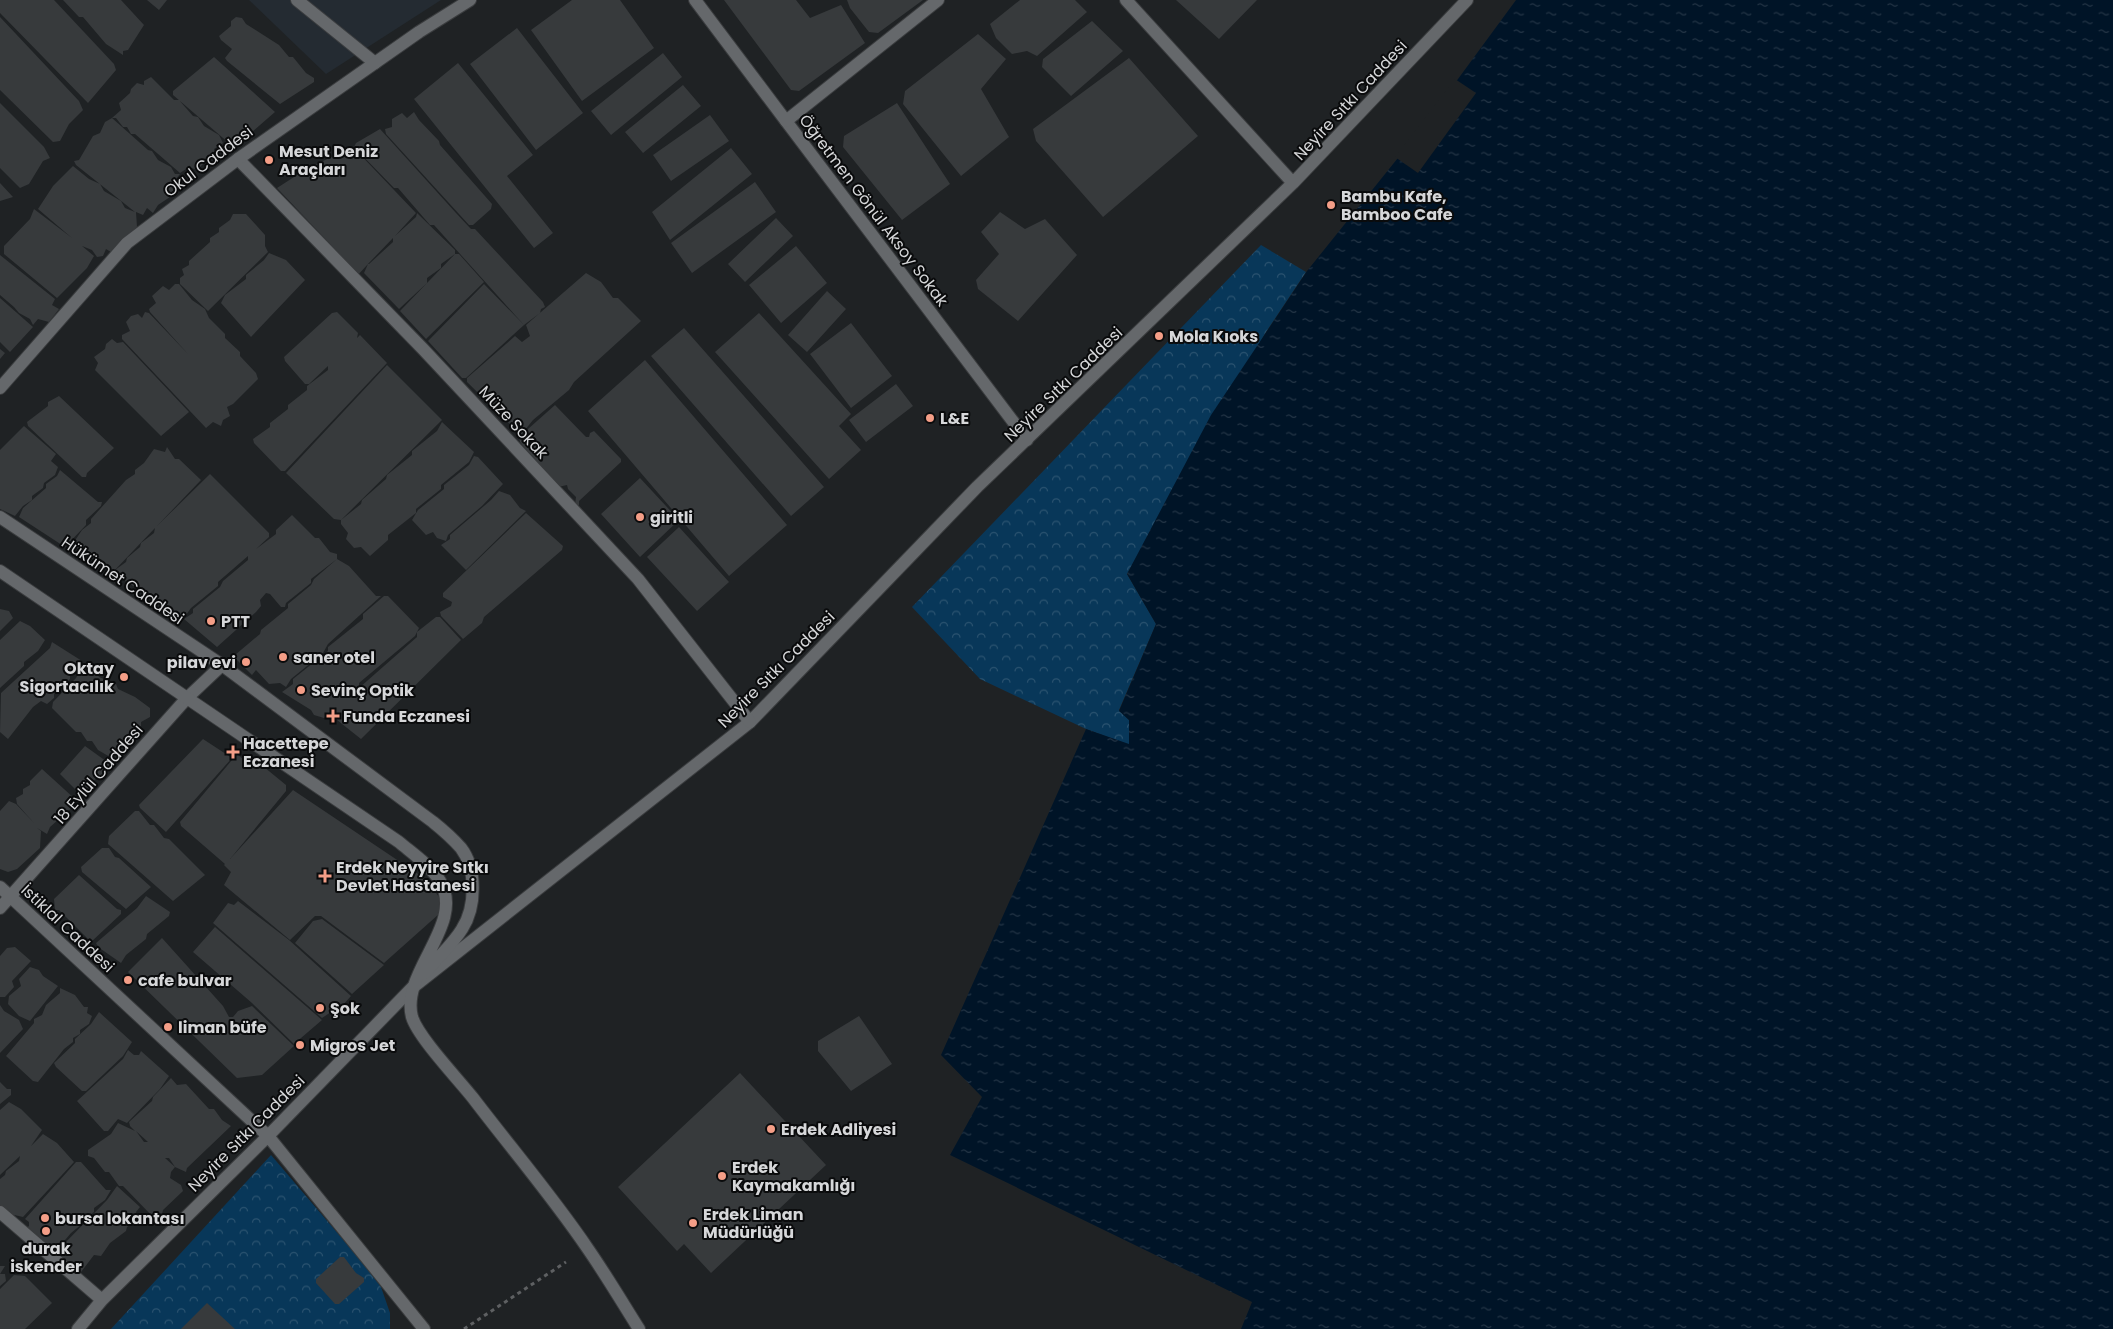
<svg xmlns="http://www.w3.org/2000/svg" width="2113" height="1329" viewBox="0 0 2113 1329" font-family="Poppins,sans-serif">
  <defs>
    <pattern id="park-crowns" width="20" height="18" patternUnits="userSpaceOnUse" patternTransform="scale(1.25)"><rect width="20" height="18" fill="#083759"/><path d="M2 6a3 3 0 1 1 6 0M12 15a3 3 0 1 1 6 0" fill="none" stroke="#2b5370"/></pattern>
    <pattern id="water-ripples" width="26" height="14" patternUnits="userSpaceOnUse" patternTransform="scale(1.25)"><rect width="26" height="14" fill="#001427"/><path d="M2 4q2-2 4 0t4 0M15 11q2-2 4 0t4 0" fill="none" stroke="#243546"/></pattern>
  </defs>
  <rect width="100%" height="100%" fill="#1f2224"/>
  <path fill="#242b32" d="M249 0H441L326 74Z"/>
  <path fill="url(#park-crowns)" d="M1261 245 1306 272 1266 332 1127 574 1156 624 1119 710 1129 720V745L1086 729 980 679 912 607Z
    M271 1155 363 1263 381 1287 390 1313V1329H111Z"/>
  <path fill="url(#water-ripples)" d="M1516 0H2113V1329H1241L1252 1302 950 1155 982 1097 941 1055 1086 729 1129 744V720L1119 711 1156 624 1127 574 1211 415 1307 271 1422 128Z"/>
  <path fill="#1f2224" d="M1455 79 1476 93 1418 173 1395 157Z"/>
  <path fill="#373a3c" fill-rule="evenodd" d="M0 0H54L114 64 116 70 88 103 0 13Z
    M63 0H121L144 25 128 50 123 51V55L106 44 83 17H79Z
    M147 0H167L159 10Z
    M572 0H620L654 48 582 101 531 30Z
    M724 0H796L810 18 841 5 865 43 799 91 791 90Z
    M847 0H923L878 33 869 32 850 8Z
    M1020 0H1075L1087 12 1037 56 1027 51 1012 54 996 38 990 24Z
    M1176 0H1257L1219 39Z
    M0 17 79 101 83 110 69 124 60 141 53 142 0 90Z
    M236 17 242 18 246 24 279 45 289 57H293L306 73 314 78V82L280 104 227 61 225 58 232 49 221 40 219 36 231 26V21Z
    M1092 21 1123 51 1071 96 1042 67 1043 59Z
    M517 28 583 113 536 150 470 64Z
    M978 34 1006 59 981 89 1009 137 961 176 903 104 905 91Z
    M663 53 682 77 611 135 591 111Z
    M214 57 275 112 252 132 244 130 241 136 230 144 173 95V91Z
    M1129 58 1198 136 1103 217 1036 141 1033 129Z
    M458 63 533 155 507 176 553 233 534 248 414 99Z
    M151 77 174 100H179L193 116 198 117 204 126 219 135 223 143 214 149 216 156H211L197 170 189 167 180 173 135 134H131L127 127H123L116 118H112L121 110 119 103 130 93 131 89 137 83 144 85V81Z
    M683 85 701 106 643 153 625 132Z
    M0 103 44 147 50 158 43 161 29 184 20 188 0 168Z
    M897 103 950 184 902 220 843 147 844 136Z
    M414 112 419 120 439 141 440 145 492 204 491 209 473 225H469L386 134 385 129 392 127V119L402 113 407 118Z
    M710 115 729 141 671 181 653 155Z
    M112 118 148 150 152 151 158 160 171 167 175 174H180L175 180 179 187 170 193V197L158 205 153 213 147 208 143 215 136 212 137 227 114 254 106 249 103 256 97 257 92 250 82 246 94 256 87 268 57 298 4 254V246L30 219 34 209 72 238 38 209 53 186 73 166 89 179 100 184 104 191 121 201 125 208 135 212 76 165 74 161 79 160 93 136 100 133 105 122Z
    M380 129 456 213 471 229H475L543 302 545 307 541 309 540 313 524 325 434 225H430L398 188H394L354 147 356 143Z
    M353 147 416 213 395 236 416 217 417 213 455 250V254L441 264V268L427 278V283L399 309 364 273 368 264 357 276 335 254 331 245 277 188 308 168ZM393 238V242L369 264H368Z
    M731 148 752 174 670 240 652 212Z
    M755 182 776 212 692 273 671 243Z
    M0 183 13 197 0 201Z
    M1000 212 1025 229 1045 219 1077 255 1018 321 978 289 976 280 999 254 981 232Z
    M233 214H246L265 235V246L268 252 208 311 180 284V278L184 275 182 269 189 265V261L210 242V238L219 232V228L230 220Z
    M776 218 793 236 745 282 728 264Z
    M796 246 827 283 781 323 749 285Z
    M269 253 286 260 305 280 251 337 221 303 225 295 246 279V275L264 260Z
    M455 254H459L484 282 426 339 400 311Z
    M0 255 55 299 52 305 59 309 49 322 38 319 33 325 30 319 19 313 14 307 0 295Z
    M586 273 601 282 613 298H618L641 321 574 382 569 390 533 420 521 435 467 382V378L515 336 522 342 530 336 526 325Z
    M175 284H179L192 300 205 309 209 318 225 334V338L240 352V356L256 373 258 379 233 404 227 407 230 416 223 420 221 426 213 422 206 428 122 339V335L130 331 126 322 131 316 138 314 142 318 145 312 149 313 188 354 150 312 149 309 156 303 152 296 163 286 169 290Z
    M484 284 524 325 466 378H462L428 341Z
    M827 291 846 309 807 352 788 335Z
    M0 298 33 327 10 352 0 342Z
    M337 312 358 333 357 338 360 335 387 363 285 471H281L254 443 253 439 270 427V423L288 409V405L307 390V386L328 370V366L309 384H305L285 361 284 357 332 313Z
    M759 313 851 414 839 426 861 450 829 479 715 352Z
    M851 323 892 376 851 408 810 354Z
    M684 328 824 487 791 516 651 356Z
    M112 339 117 343 123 342 189 412 161 436 95 370 98 363 94 357 105 349 106 344Z
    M0 349 5 353 0 359Z
    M645 360 787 525 729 576 588 411Z
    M387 365 442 420 341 520 361 504 362 500 386 479 387 475 412 455V451L437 431 442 422 474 452 469 462 441 485V489L416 509V513L388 535V540L370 556 361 547 354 548 346 539 348 533 341 524V520L334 519 286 473Z
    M896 384 913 406 866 442 849 420Z
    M59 396 114 448 87 473 86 477H82L28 426 27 422 48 406V402Z
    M555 405 586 437H589L590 433 594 431 621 459V462L579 501V505H575L576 497 568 489 567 485 558 487 548 478 520 442 519 437Z
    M24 426 56 454 51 461 58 467 55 475 44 483 43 488 32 496V500L23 506 15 516 0 509V450Z
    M167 447 175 459H179L201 480 157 526 210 474 269 533V537L256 549 276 534V530L292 515 315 538H319L330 552 337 554V559L311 579V583L286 603 285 607H281L270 594 266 593 260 600 261 606 256 612 217 647 184 619 193 613V609L220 587 223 581 248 560V556L218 582V586L191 608 183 619 115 574V570L126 562 127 558 140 547 141 543 154 533 155 528 113 572 72 545 82 530 91 523V519L126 480 135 474V470L144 463 154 449 165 452Z
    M474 456 478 457 503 484 482 506 448 535 446 541 437 538 433 532 426 535 412 520 418 510 444 489V485L469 465Z
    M60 470 98 502H102L101 506 86 520V525L65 547 19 517 23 508 46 488V484L57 476Z
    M640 478 679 520 640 557 601 514Z
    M499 491 510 495 520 508 526 511 466 570 441 545 450 539V535L491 500Z
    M526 513 563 546 562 550 484 617 482 623 463 639 441 616 440 612 451 606 452 602 443 597V593Z
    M679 527 729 582 697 611 647 557Z
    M337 559 349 566 376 596H381L328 644 323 653 291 679 286 687 280 683 269 684 256 670 252 675 236 659 235 655 260 634 261 630 288 608V604L311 585 314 579Z
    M384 596H388L419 628 417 632 436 617H440L461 640 361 739 332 716V712L336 707 324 718 314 715 311 710 282 692 293 684V679L328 651V647L363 619V614ZM417 632V637L359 688V683L415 636Z
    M0 609 9 611 13 618 0 631Z
    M20 621 30 626 45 640 38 651 24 662V666L0 688V640Z
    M52 642 82 661 77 671 70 675V679L54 694V698L47 704 41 701 33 707 8 739 0 732 1 693 50 648Z
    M82 667 97 673 99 677 116 684 118 689 135 697 150 708V717L141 722V726L127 737V741L115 749 110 757 98 750 92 741H87L81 732H76L52 708 53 702 76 678Z
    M203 739 232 758 166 832 140 808 139 805Z
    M85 746 110 764V768L92 782 84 793 78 792 60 774Z
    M237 754 249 764 253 758 286 785V791L230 859 293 790 427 880 439 897V914L384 963 321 916H315L290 940 224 885 231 872 224 865 225 864 181 826 180 822Z
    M42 769 75 799V805L50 827 47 834 37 828 41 831 40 848 17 869 8 872 0 869V811L9 801 16 804 34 823 17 804 16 798 23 794V789L30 785V781Z
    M135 811H139L150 825H154L164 838 169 839 205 875 173 901 108 844 109 836Z
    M102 848H109L115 857 119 858 151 887 126 909 82 872 81 867Z
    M79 875 117 909 121 910V914L91 942 59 910H55L54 899Z
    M146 896 170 912 169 916 147 934 146 939 126 955 121 963 98 947 96 943 137 908Z
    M238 901 289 940 351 996 335 1014 331 1012 322 1018 213 923 228 903 234 905Z
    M322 919 384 965 352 994 295 943 313 921Z
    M215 927 322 1020 294 1044 252 1003 193 952Z
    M162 938 223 1006 229 1017H233L238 1011 252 1006 294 1046 262 1075 237 1078 128 972Z
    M15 947 31 961 12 981 14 987 5 997H0V956L7 948Z
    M30 967 39 970 43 976 58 986 30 1021 19 1016 8 1004 9 996 21 986 19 979Z
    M60 988 75 995 84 1007H88L87 1013 92 1016 89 1024 80 1030V1034L73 1038V1042L64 1049 38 1082 33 1081 6 1056 34 1023V1019L42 1015 46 1005 60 993Z
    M0 1005 4 1011 19 1020 23 1029 0 1053Z
    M99 1012 132 1042 123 1056 86 1091H82L56 1067 54 1063 75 1043V1039L91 1024Z
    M859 1016 892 1064 851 1091 818 1051V1041Z
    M128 1050 134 1055H139L141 1051 169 1076 160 1089 127 1123 118 1119 108 1131H104L77 1101 123 1059Z
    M740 1073 826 1165 711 1273 684 1244 677 1251 618 1187Z
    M171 1078 177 1085 186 1084 209 1109H214L222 1120 231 1126 187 1168 186 1172 175 1167 169 1158H165L175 1167 171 1172 170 1178 181 1185 183 1191 163 1210 162 1214 154 1218 123 1186H119L109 1172H105L94 1158 88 1156V1150L111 1134 118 1123 135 1131 130 1126 129 1122 152 1101 153 1097ZM136 1131 137 1132 148 1142H144Z
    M0 1082 7 1089H11V1095L0 1104Z
    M9 1102 21 1109 42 1130 31 1146 43 1134 57 1143 74 1162 23 1217 10 1214 0 1205V1179L5 1175 6 1171 19 1161 20 1156 0 1175V1110Z
    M76 1162H81L106 1190H111L105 1200 94 1208V1212L83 1220 82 1224 71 1233 54 1253 24 1230 29 1226V1222L25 1219Z
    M117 1186 140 1207 136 1212 138 1219 127 1227 126 1231 110 1243 101 1256 94 1255 78 1276 57 1255 62 1246 107 1200Z
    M340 1257H344L356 1273 364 1278V1282L339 1304H335L316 1283V1279Z
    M0 1266H5L0 1274H5L6 1281 0 1286Z
    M14 1275 25 1276 52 1303 25 1329H0V1289Z
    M207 1303 235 1329H181Z"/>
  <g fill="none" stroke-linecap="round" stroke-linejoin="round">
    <g stroke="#3a3c3e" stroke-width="14">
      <path id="service" d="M786 121 1027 440"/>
    </g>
    <g stroke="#3a3c3e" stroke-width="14">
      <path id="pedestrian" d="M1126 0 1293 183
        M0 887 268 1136 424 1329
        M0 908 187 698 222 665
        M0 1212 102 1300
        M78 1329 102 1300 268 1136 412 988 750 722 977 487 1293 183 1467 0"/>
    </g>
    <g stroke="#3a3c3e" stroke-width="14">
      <path id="minor" d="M297 0 375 63
        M695 0 786 121 938 0
        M238 159 423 349 638 579 750 722"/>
    </g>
    <g stroke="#3a3c3e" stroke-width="14">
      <path id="tertiary" d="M0 388 127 243 238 159 419 32 470 0"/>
    </g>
    <g stroke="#3a3c3e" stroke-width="14">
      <path id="secondary" d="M0 517 222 665 433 822C443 830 453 839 461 848 477 869 476 907 462 929 453 944 437 958 425 973
        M0 571 399 842C412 853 431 866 440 881 466 924 400 972 412 1017 418 1037 458 1079 473 1098 511 1148 553 1197 588 1249 606 1275 622 1302 639 1329"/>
    </g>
    <path stroke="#5e6062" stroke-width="3" stroke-dasharray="4 4" stroke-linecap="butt" d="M464 1329 566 1262"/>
    <use href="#service" stroke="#65686b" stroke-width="12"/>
    <use href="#pedestrian" stroke="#65686b" stroke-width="12"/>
    <use href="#minor" stroke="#65686b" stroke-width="12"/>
    <use href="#tertiary" stroke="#65686b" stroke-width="12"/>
    <use href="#secondary" stroke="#65686b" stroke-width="12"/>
  </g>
  <g fill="#f49e87" stroke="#0a0b0c" stroke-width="2">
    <circle cx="269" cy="160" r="5"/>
    <circle cx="1331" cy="205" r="5"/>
    <circle cx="1159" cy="336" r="5"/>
    <circle cx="930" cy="418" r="5"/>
    <circle cx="640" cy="517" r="5"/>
    <circle cx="211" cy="621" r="5"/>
    <circle cx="283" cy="657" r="5"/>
    <circle cx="246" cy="662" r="5"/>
    <circle cx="124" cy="677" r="5"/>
    <circle cx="301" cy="690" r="5"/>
    <path d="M330.5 708.5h5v5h5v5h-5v5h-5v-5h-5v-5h5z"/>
    <path d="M230.5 744.5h5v5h5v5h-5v5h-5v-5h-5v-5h5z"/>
    <path d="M322.5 868.5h5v5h5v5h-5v5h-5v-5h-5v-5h5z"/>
    <circle cx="128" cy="980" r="5"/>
    <circle cx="320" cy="1008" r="5"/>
    <circle cx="168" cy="1027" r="5"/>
    <circle cx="300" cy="1045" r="5"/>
    <circle cx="771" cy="1129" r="5"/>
    <circle cx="722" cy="1176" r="5"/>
    <circle cx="45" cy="1218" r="5"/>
    <circle cx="693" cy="1223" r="5"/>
    <circle cx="46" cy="1231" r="5"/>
  </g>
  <g text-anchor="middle" stroke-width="4" stroke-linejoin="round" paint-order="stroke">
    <g font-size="16" fill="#d6d7d9" stroke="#0a0b0c">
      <text transform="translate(1350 100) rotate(-47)" y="6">Neyire Sıtkı Caddesi</text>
      <text transform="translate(208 161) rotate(-37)" y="6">Okul Caddesi</text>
      <text transform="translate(874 210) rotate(53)" y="6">Öğretmen Gönül Aksoy Sokak</text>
      <text transform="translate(1063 384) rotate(-44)" y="6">Neyire Sıtkı Caddesi</text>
      <text transform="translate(514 422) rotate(47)" y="6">Müze Sokak</text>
      <text transform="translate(123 580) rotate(34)" y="6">Hükümet Caddesi</text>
      <text transform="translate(776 669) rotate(-45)" y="6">Neyire Sıtkı Caddesi</text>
      <text transform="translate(98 774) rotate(-49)" y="6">18 Eylül Caddesi</text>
      <text transform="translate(68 928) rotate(43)" y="6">İstiklal Caddesi</text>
      <text transform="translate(246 1133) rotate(-45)" y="6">Neyire Sıtkı Caddesi</text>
    </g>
    <g font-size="16" font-weight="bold" fill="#d6d7d9" stroke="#0a0b0c" text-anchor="start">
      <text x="279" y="157">Mesut Deniz<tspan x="279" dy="18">Araçları</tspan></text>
      <text x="1341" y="202">Bambu Kafe,<tspan x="1341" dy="18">Bamboo Cafe</tspan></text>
      <text x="1169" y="342">Mola Kıoks</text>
      <text x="940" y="424">L&amp;E</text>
      <text x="650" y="523">giritli</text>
      <text x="221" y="627">PTT</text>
      <text x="293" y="663">saner otel</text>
      <text x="236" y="668" text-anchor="end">pilav evi</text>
      <text x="114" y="674" text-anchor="end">Oktay<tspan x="114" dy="18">Sigortacılık</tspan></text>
      <text x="311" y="696">Sevinç Optik</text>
      <text x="343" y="722">Funda Eczanesi</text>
      <text x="243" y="749">Hacettepe<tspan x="243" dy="18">Eczanesi</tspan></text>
      <text x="336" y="873">Erdek Neyyire Sıtkı<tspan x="336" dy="18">Devlet Hastanesi</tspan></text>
      <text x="138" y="986">cafe bulvar</text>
      <text x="330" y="1014">Şok</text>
      <text x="178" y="1033">liman büfe</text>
      <text x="310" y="1051">Migros Jet</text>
      <text x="781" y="1135">Erdek Adliyesi</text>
      <text x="732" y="1173">Erdek<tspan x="732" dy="18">Kaymakamlığı</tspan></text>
      <text x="703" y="1220">Erdek Liman<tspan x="703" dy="18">Müdürlüğü</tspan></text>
      <text x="55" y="1224">bursa lokantası</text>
      <text x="46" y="1254" text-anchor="middle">durak<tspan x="46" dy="18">iskender</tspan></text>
    </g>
  </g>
</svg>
